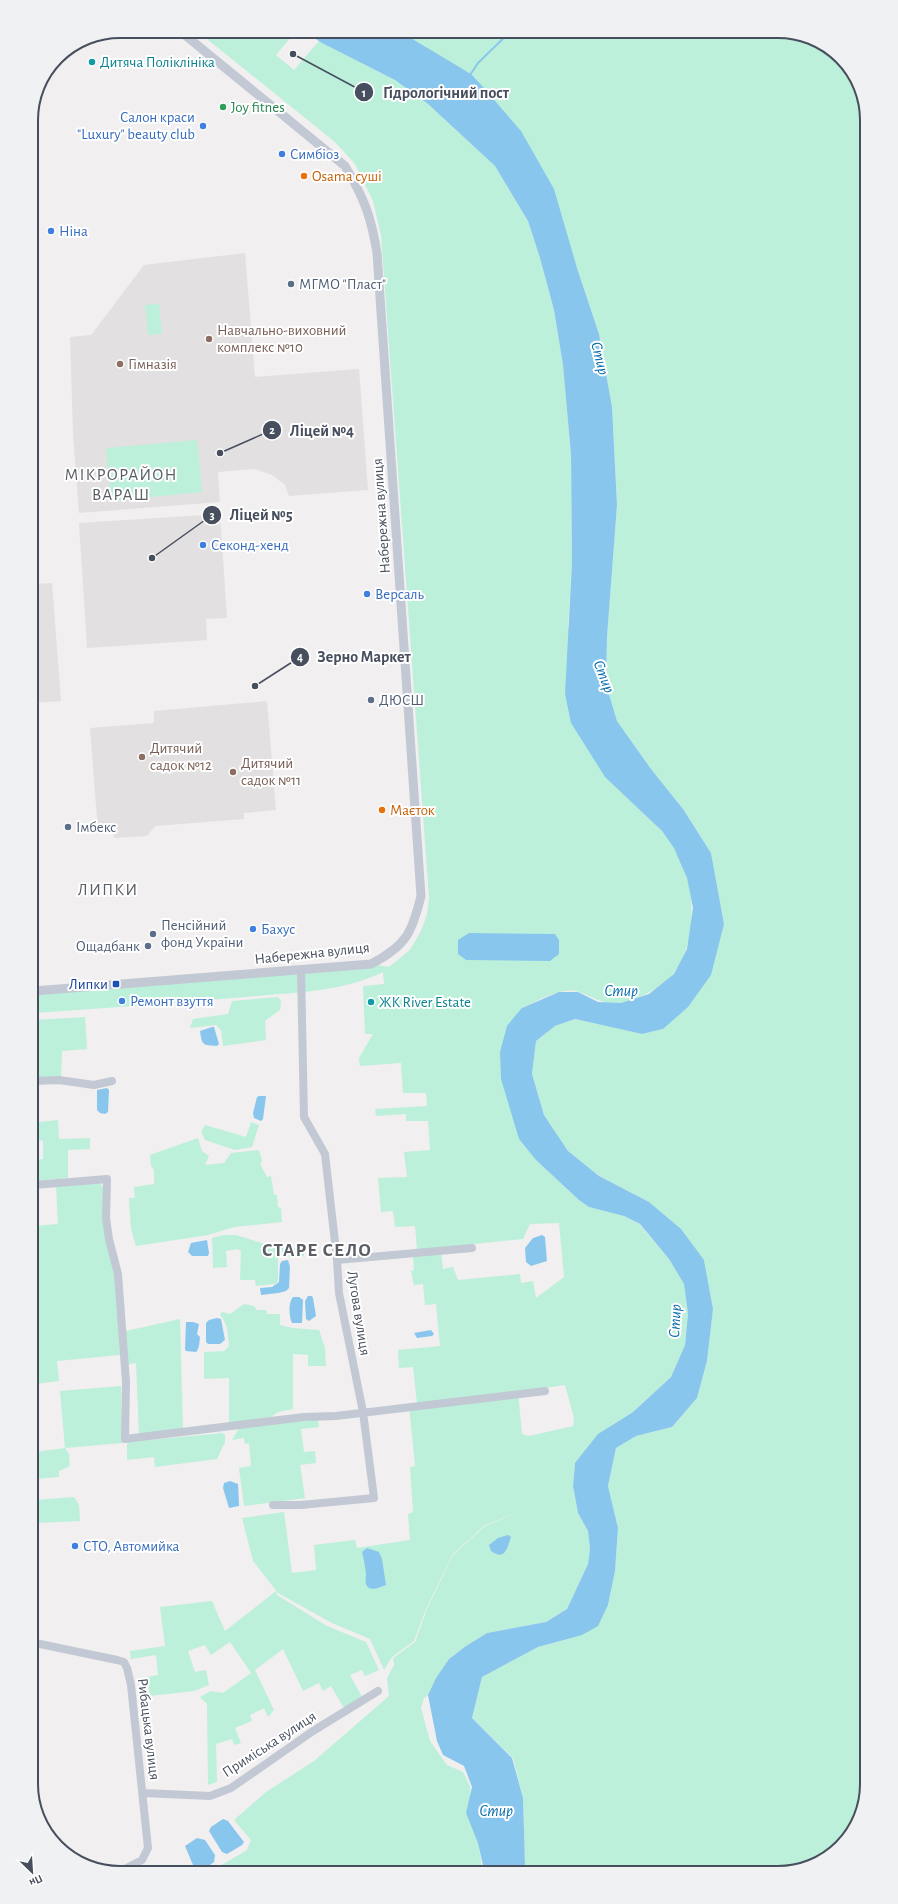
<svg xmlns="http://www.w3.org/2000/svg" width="898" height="1904" viewBox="0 0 898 1904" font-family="'Alegreya Sans',sans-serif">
  <rect width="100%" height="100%" fill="#f1efef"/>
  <path fill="#e2e0e1" d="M245 253 255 377 359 369 368 490 289 496 285 485 272 475 255 469 218 472 220 502 79 513 73 433 70 337 91 335 144 265Z
    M220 514 227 618 206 619 207 640 87 648 79 523Z
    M52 583 61 701 33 703 32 584Z
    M267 701 276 810 244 813V819L155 826 147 836 114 838 113 830 98 831 90 728 154 723V711Z"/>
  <path fill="#bcf0da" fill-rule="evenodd" d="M197 31H296L276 55 294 70 319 41 395 80 428 104 495 166 528 221 540 258 554 310 563 365 571 455 572 563 568 626 641 811C653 822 665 833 674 847 696 882 699 939 674 973 665 986 637 1000 622 1003 605 1006 594 997 579 992 561 986 539 1001 522 1008L536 1160 579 1200 590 1207 624 1216 639 1224 669 1259 684 1284 688 1314 685 1345 671 1377 633 1412 613 1424 575 1463 573 1486 578 1513 588 1531 590 1549 588 1564 567 1609 546 1622 487 1633 466 1646 449 1659 436 1678 428 1695 424 1698 421 1708 430 1741 447 1765 463 1772 470 1786 471 1805 477 1830 482 1870 210 1872 247 1850 251 1840 234 1820 266 1792 314 1761 389 1696 387 1678 394 1665 393 1658 415 1642 427 1609 453 1555 485 1526 516 1513 485 1525 453 1554 426 1609 414 1641 392 1657 384 1670 370 1639 332 1623 278 1593 253 1561 242 1518 284 1512 292 1573 316 1570 314 1545 355 1540 357 1548 410 1540 408 1514 413 1512 410 1467 415 1466 409 1405 417 1404 413 1367 399 1368 398 1350 440 1346 436 1304 425 1305 423 1284 414 1285 411 1271 414 1270 413 1257 441 1252 443 1269 453 1267 458 1280 520 1274 521 1283 533 1281 536 1298 564 1277 559 1223 530 1224 523 1239 417 1250 415 1226 395 1227 393 1211 381 1212 378 1178 407 1177 404 1152 430 1150 428 1121H406V1114L376 1116 375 1109 427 1106 426 1093H403L401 1063 360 1066 359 1058 373 1034H365L363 986 384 984 383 972C340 993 293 992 246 997 176 1003 105 1008 34 1013V991L371 964 389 967 410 950 421 931 427 915 429 898 381 235 373 201 355 164 335 142ZM565 1385 574 1418 573 1426 529 1436 522 1434 518 1392Z
    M394 31H784L832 50 862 91 867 1784 852 1834 807 1868 521 1870 525 1864 523 1798 513 1758 472 1718 482 1677 538 1647 557 1642 608 1605 615 1571 618 1528 608 1486 616 1448 636 1436 672 1427 697 1398 707 1361 713 1309 704 1260 649 1202 599 1176 568 1151 544 1115 532 1074 536 1041 555 1026 575 1019 642 1034 663 1029 724 924 711 853 683 809 651 769 617 721 606 684 607 637 617 505 612 407 599 334 577 268 471 74Z
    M159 304 162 334 148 335 145 305Z
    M197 440 202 492 111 501 106 448Z
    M278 997 281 1001 280 1010 265 1021 266 1040 223 1046 221 1030 216 1025 190 1028 193 1019 228 1014 232 1001Z
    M85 1017 87 1049 62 1051 61 1077 34 1078V1020Z
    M58 1120 59 1139 90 1138V1149L68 1150V1178L34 1181V1160L43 1159V1141L38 1140V1122Z
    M251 1122 259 1125 252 1147 235 1150 205 1140 201 1132 205 1125 246 1137Z
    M198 1138 202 1151 209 1156 205 1165 224 1163 231 1153 259 1150 262 1161 260 1164 267 1177 271 1176 274 1195H277L278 1207 281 1208 282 1222 234 1227 208 1235 136 1246 131 1229 129 1198H135L134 1187 154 1184V1170L151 1166 150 1155Z
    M100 1183 104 1190 116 1275 120 1355 57 1361 59 1381 35 1384 34 1226 58 1224 56 1185Z
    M224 1235H236L277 1248H304V1256L279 1257 278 1258V1281L275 1284 256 1286 255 1280H240L241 1251 238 1249 226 1251 227 1267 213 1268 212 1238Z
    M244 1304 254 1306 257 1310H266L267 1314H280V1325L292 1328 319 1330 325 1348 326 1366H308V1355L293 1354V1409L278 1412 271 1417 229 1424V1378L204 1379V1352L224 1351 229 1346C228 1335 228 1323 220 1315L222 1312 230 1314Z
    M180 1319 183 1431 139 1436 136 1363 126 1365 124 1334 126 1331Z
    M121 1386 122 1443 65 1448 69 1454 70 1466 59 1471V1477L35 1479V1452L65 1448 60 1391Z
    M318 1418 319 1427 301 1429 304 1452 315 1451 316 1463 300 1465 305 1498 244 1506 239 1468 251 1466 249 1443 245 1444 244 1438 232 1440 239 1428Z
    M222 1433 225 1435V1442L217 1459 155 1467 154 1457 127 1460V1444L129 1442Z
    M74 1497 79 1505 80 1521 35 1523V1500Z
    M276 1591 277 1595 327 1626 366 1642 379 1670 365 1676 362 1670 350 1675 362 1697 344 1708 331 1686 323 1691 319 1683 303 1691 283 1649 255 1670 274 1710 268 1717 264 1708 250 1715 252 1721 235 1728 241 1743 234 1745 232 1739 216 1744 217 1782 208 1785 207 1704 200 1697 211 1691 223 1693 251 1673 230 1642 211 1655 205 1645 188 1651 195 1672 206 1670 209 1685 194 1691 150 1696 147 1677 158 1675 156 1655 131 1659 130 1651 165 1646 160 1607 212 1601 225 1631Z"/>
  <path fill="#89c6ee" d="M304 31H394L409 37 471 74 484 88 521 131 554 189 577 268 599 334 612 407 617 505 607 637 606 684 617 721 651 769 683 809 711 853 724 924 711 975 688 1007 663 1029 642 1034 575 1019 555 1026 536 1041 532 1074 544 1115 568 1151 599 1176 649 1202 681 1229 704 1260 713 1309 707 1361 697 1398 672 1427 636 1436 616 1448 608 1486 618 1528 615 1571 608 1605 598 1626 582 1635 538 1647 482 1677 472 1718 512 1758 523 1798 525 1864 521 1870H484L478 1843 466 1813 472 1787 464 1766 443 1755 437 1741 428 1695 436 1678 449 1659 466 1646 487 1633 546 1622 567 1609 588 1564 590 1549 588 1531 578 1513 573 1486 575 1463 598 1434 633 1412 671 1377 685 1345 688 1314 684 1284 669 1259 640 1224 624 1216 589 1207 579 1200 536 1160 519 1139 501 1079 500 1052 507 1026 515 1016 522 1008 559 992H578L598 1002 621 1003 649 994 674 974 687 949 693 908 687 878 674 848 662 831 605 777 571 723 565 694 572 563 571 455 563 365 554 310 540 258 528 221 495 166 428 104 395 80 322 43Z
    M469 933 555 934 559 940V954L550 961 466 960 458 954V940Z
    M212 1027H214L219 1044 217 1046C203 1045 202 1046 200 1031Z
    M107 1088 109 1090 108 1112 105 1114 100 1113 97 1110V1090Z
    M259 1096H266L263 1119 261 1121 254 1118 253 1113 257 1097Z
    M542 1235 545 1237 547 1261 531 1266 526 1262 525 1248 533 1238Z
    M207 1240 209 1253 208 1256H192L188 1252 191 1243Z
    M288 1260 290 1267 289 1288 286 1291 278 1293 261 1295 260 1288 272 1287 279 1282 280 1264 282 1261Z
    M308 1296H312L313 1298 316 1316 309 1321 306 1319 305 1301Z
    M293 1297H299L303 1300 302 1323H292C289 1316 288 1303 293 1297Z
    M217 1318 221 1319 225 1340 220 1344H208L206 1342V1323L209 1320Z
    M186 1322H193L199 1324 197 1334 200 1337C199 1343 200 1348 196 1352L186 1351 185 1349Z
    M431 1330 434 1334 432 1336 417 1338 414 1333Z
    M230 1481 238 1484 239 1504V1506L229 1508 223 1488 224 1483Z
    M508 1535 511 1537C507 1549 505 1561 491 1551L489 1545 498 1538Z
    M367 1548 379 1552 382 1559 386 1585C380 1587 369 1593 366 1584 365 1581 366 1577 366 1574 365 1567 364 1559 362 1552Z
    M223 1819 228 1821 244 1842 242 1845 227 1854 222 1852 209 1831 211 1827Z
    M197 1838 205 1840 215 1855 214 1862 200 1872H196L185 1846Z"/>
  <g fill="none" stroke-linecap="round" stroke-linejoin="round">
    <path stroke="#89c6ee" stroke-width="2" d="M470 75 478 63 511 31"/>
    <path stroke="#c2c8d4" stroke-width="8" d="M34 1081 59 1080 94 1085 112 1081
      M34 1185 107 1179 106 1218 109 1239 118 1274 126 1382 125 1439 304 1417 336 1416 545 1391
      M337 1260 472 1248
      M273 1505H301L374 1498 363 1412 339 1293 337 1260 325 1154 304 1117 301 970
      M35 1643 117 1660 124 1662 127 1668 131 1685 148 1848 142 1860 117 1873
      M143 1793 210 1796 231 1788 313 1731 378 1691"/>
    <path stroke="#c2c8d4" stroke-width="9" d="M34 991 371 964C406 946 412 933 421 896L377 253C371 216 364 198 345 166L180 31"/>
  </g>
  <g fill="#0f9aa8" stroke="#fff" stroke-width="1.5">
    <circle cx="92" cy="62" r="4"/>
    <circle cx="371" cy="1002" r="4"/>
  </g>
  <circle fill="#2e9e5b" stroke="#fff" stroke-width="1.5" cx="223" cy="107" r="4"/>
  <g fill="#3f7fe0" stroke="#fff" stroke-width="1.5">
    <circle cx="203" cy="126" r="4"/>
    <circle cx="282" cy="154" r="4"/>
    <circle cx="51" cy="231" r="4"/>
    <circle cx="203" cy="545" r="4"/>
    <circle cx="367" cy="594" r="4"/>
    <circle cx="253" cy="929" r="4"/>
    <circle cx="122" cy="1001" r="4"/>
    <circle cx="75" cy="1546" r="4"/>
  </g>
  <g fill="#e8710a" stroke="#fff" stroke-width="1.5">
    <circle cx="304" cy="176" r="4"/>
    <circle cx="382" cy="810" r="4"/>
  </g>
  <g fill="#5c6f8a" stroke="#fff" stroke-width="1.5">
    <circle cx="291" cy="284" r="4"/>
    <circle cx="371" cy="700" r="4"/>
    <circle cx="68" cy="827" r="4"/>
    <circle cx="153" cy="934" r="4"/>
    <circle cx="148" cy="946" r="4"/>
  </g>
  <g fill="#8d6e63" stroke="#fff" stroke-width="1.5">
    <circle cx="209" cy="339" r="4"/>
    <circle cx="120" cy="364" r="4"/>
    <circle cx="142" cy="757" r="4"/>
    <circle cx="233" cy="772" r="4"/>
  </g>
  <rect fill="#1a4fb4" stroke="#fff" stroke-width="1.5" x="112" y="980" width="8" height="8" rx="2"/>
  <g text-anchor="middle" stroke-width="4" stroke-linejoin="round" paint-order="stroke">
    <g font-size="15" fill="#0d838f" stroke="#fff" text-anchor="start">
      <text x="100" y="67">Дитяча Поліклініка</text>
      <text x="379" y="1007">ЖК River Estate</text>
    </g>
    <g font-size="15" fill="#27864d" stroke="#fff" text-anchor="start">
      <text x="231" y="112">Joy fitnes</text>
    </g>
    <g font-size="15" fill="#366cbe" stroke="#fff" text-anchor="start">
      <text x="195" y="122" text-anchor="end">Салон краси<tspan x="195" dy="17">"Luxury" beauty club</tspan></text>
      <text x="290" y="159">Симбіоз</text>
      <text x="59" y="236">Ніна</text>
      <text x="211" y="550">Секонд-хенд</text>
      <text x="375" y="599">Версаль</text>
      <text x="261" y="934">Бахус</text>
      <text x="130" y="1006">Ремонт взуття</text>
      <text x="83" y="1551">СТО, Автомийка</text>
    </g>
    <g font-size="15" fill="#c56008" stroke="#fff" text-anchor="start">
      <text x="312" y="181">Osama cуші</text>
      <text x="390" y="815">Маєток</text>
    </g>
    <g font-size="15" fill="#4e5e75" stroke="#fff" text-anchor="start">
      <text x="299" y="289">МГМО "Пласт"</text>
      <text x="379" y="705">ДЮСШ</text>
      <text x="76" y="832">Імбекс</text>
      <text x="161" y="930">Пенсійний<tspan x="161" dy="17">фонд України</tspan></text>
      <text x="140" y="951" text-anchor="end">Ощадбанк</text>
    </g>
    <g font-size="15" fill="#785e54" stroke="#fff" text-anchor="start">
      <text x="217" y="335">Навчально-виховний<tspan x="217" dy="17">комплекс №10</tspan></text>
      <text x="128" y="369">Гімназія</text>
      <text x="150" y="753">Дитячий<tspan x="150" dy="17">садок №12</tspan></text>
      <text x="241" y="768">Дитячий<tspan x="241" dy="17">садок №11</tspan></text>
    </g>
    <g font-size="15" fill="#474e5d" stroke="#fff">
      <text transform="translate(381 516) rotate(-94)" y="5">Набережна вулиця</text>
      <text transform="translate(312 953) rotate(-6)" y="5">Набережна вулиця</text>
      <text transform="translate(359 1313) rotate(81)" y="5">Лугова вулиця</text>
      <text transform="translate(149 1729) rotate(83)" y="5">Рибацька вулиця</text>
      <text transform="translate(269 1744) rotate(-33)" y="5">Приміська вулиця</text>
    </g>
    <g font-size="15" fill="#164399" stroke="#fff" text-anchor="end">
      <text x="108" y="989">Липки</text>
    </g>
    <g font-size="16" font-style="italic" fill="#0a6dad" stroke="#fff">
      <text transform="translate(601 358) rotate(76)" y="6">Стир</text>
      <text transform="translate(605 676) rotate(69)" y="6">Стир</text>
      <text x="621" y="996">Стир</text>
      <text transform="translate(674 1321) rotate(-87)" y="6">Стир</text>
      <text x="496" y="1816">Стир</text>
    </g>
    <g font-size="17" letter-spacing="1" fill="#5b5e64" stroke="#fff">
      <text x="121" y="480">МІКРОРАЙОН<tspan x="121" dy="20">ВАРАШ</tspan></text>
      <text x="108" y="895">ЛИПКИ</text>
    </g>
    <g font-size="19" font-weight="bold" letter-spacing="1" fill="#5b5e64" stroke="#fff">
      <text x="317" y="1256">СТАРЕ СЕЛО</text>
    </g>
  </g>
  <path d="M0 0H898V1904H0ZM120 38H778A82 82 0 0 1 860 120V1784A82 82 0 0 1 778 1866H120A82 82 0 0 1 38 1784V120A82 82 0 0 1 120 38Z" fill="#f0f1f2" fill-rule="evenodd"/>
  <path fill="none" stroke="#474e5d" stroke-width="2" d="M120 38H778A82 82 0 0 1 860 120V1784A82 82 0 0 1 778 1866H120A82 82 0 0 1 38 1784V120A82 82 0 0 1 120 38Z"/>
  <path fill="none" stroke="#474e5d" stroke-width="1.5" d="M293 54L364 92M220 453L272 430M152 558L212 515M255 686L300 657"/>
  <g fill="#474e5d" stroke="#fff" stroke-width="1.5">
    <circle cx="293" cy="54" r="4"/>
    <circle cx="220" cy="453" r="4"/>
    <circle cx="152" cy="558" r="4"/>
    <circle cx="255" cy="686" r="4"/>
    <circle cx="364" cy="92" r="10"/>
    <circle cx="272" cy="430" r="10"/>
    <circle cx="212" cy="515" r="10"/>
    <circle cx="300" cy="657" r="10"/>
  </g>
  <g font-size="12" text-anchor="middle" font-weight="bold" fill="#fff">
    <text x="364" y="97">1</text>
    <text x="272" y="434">2</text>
    <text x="212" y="519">3</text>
    <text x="300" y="661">4</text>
  </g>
  <g font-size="16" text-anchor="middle" font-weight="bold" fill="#474e5d" stroke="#fff" stroke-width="4" stroke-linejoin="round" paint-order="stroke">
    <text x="446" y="98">Гідрологічний пост</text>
    <text x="322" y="436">Ліцей №4</text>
    <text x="261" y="520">Ліцей №5</text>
    <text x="364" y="662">Зерно Маркет</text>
  </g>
  <g transform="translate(32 1872) rotate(155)" stroke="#ffffff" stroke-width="3" paint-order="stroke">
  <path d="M0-3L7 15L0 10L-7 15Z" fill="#474e5d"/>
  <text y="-6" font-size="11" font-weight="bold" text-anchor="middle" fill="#474e5d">Пн</text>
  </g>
</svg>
